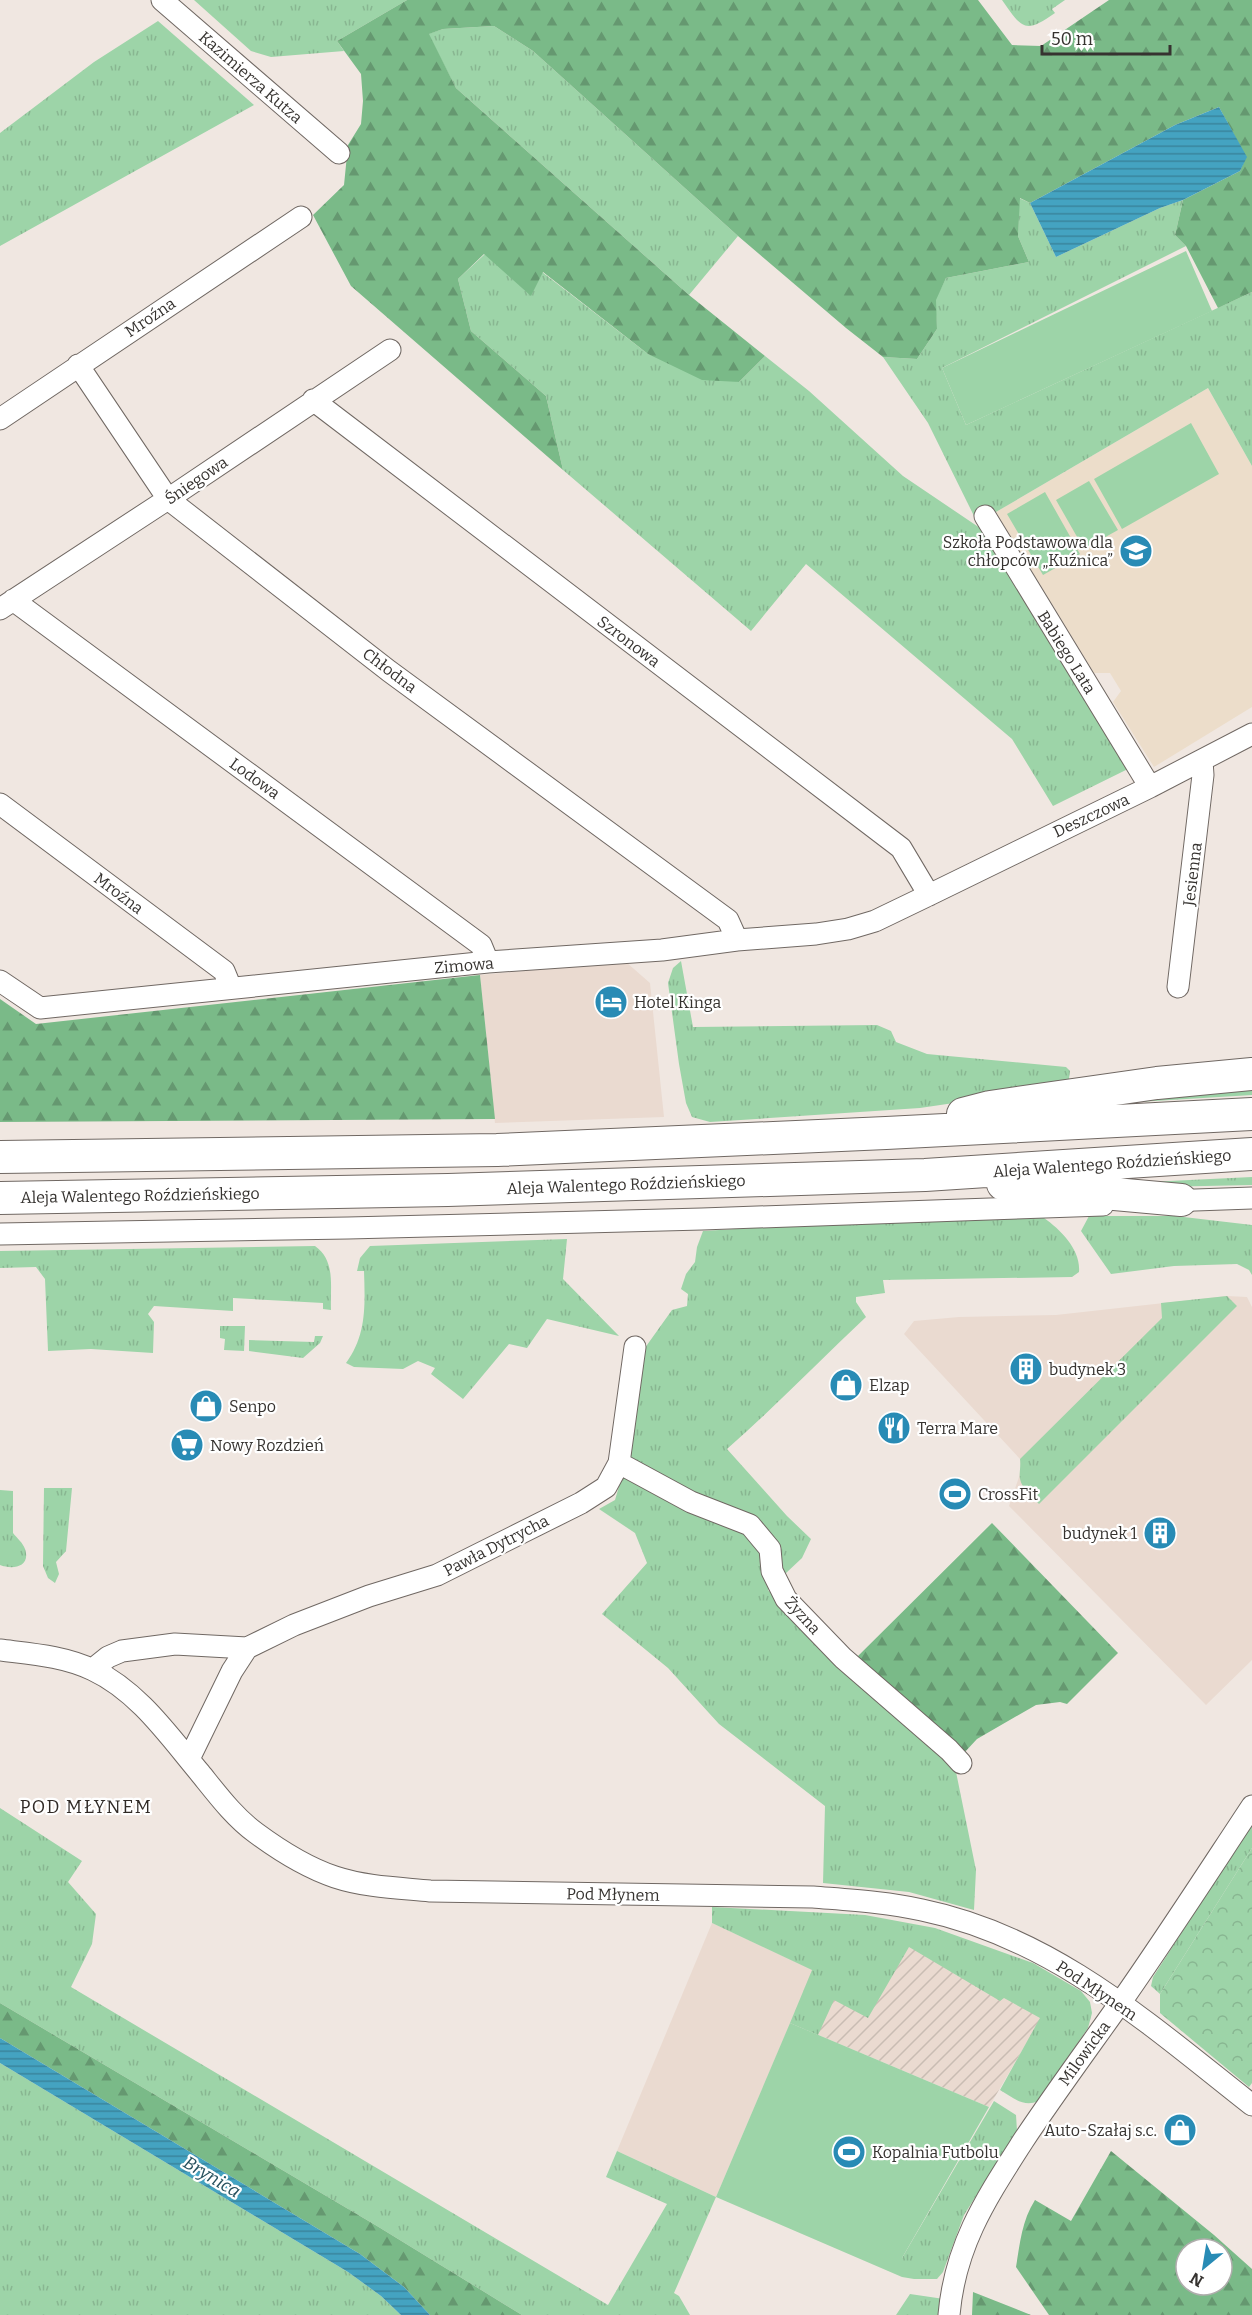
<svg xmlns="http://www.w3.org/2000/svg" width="1252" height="2315" viewBox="0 0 1252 2315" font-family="Bitter,serif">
  <defs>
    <pattern id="industrial-furrows" width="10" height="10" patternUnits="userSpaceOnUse" patternTransform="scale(1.5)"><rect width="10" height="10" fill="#eadad0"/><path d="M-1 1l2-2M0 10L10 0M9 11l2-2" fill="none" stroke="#c9bcb3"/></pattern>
    <pattern id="grass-tufts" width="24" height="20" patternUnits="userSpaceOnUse" patternTransform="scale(1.5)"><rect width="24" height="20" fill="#9dd4a8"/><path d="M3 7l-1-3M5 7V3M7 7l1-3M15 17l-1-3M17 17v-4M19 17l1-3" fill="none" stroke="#88b691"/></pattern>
    <pattern id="forest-firs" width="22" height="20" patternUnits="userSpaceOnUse" patternTransform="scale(1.5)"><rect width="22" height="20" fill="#7aba88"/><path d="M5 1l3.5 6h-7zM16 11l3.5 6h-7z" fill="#659870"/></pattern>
    <pattern id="park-crowns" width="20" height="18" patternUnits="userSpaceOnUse" patternTransform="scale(1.5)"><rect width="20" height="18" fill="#9dd4a8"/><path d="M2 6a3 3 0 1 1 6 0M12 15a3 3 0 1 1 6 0" fill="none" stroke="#88b691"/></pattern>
    <pattern id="water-rules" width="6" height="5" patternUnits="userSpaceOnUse" patternTransform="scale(1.5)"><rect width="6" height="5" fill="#44a3c1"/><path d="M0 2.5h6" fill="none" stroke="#3a859d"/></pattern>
  </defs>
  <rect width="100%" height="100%" fill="#f0e7e1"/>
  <path fill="#eadad0" d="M626 962 650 983 664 1117 495 1123 480 975Z
    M1227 1296 1247 1297 1252 1307V1660L1206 1705 1009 1506 1019 1477 1021 1467 1020 1459 904 1334 914 1321 959 1317 1056 1315Z
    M712 1923 813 1970 716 2197 617 2151Z"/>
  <path fill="url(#industrial-furrows)" d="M911 1934 1033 1963 1052 1975 1067 2013 1047 2008 989 2107 790 2023 813 1970Z"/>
  <path fill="#ecddca" d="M1208 388 1252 466V707L1154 767 1113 702 1121 691 1110 673H1094L996 512Z"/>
  <path fill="url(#grass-tufts)" d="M194 0H407L337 41 344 51 271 57 251 51Z
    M1002 0H1065L1052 9 1055 13C1024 35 1022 28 1002 0Z
    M158 21 254 105 0 246V133L94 62Z
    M494 26 533 51 738 236 689 295 456 88 428 34 443 29Z
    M1019 198 1030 203 1056 257 1160 208 1183 200 1175 235 1186 246 942 368 966 425 1252 292V466L1208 388 996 512 975 518 928 423 883 357 917 359 937 329 935 300 946 278 1029 262 1018 236Z
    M485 254 542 272 648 354 739 382 765 356 809 391 903 476 980 528 1132 767 1053 806 1012 739 806 564 751 631 563 470 546 396 471 331 458 279Z
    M681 961 693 1027 877 1025 891 1031 896 1042 927 1054 1066 1067 1070 1071 1068 1086 920 1108 710 1122 692 1117 686 1103 679 1064 668 983 673 968Z
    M1252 1087V1095L1121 1103Z
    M1252 1177V1185L1110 1188 1086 1185Z
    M1089 1216H1175L1252 1225V1275L1249 1270 1237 1264 1174 1266 1111 1274 1081 1231Z
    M1044 1218C1061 1230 1081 1250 1079 1272L1072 1277 883 1280 885 1293 856 1297V1302L866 1317C819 1361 775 1407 727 1449L787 1516 811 1539 802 1558 768 1590 836 1660 955 1767 976 1870 974 1910 909 1892 823 1883 825 1806 719 1724 668 1668 602 1614 647 1563 635 1533 599 1509 615 1500 633 1439 642 1352 672 1310 687 1306 688 1294 681 1289 686 1274 695 1262 697 1247 703 1231 835 1223Z
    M567 1239 563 1279 619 1336 547 1319 527 1348 509 1344 463 1399 431 1374 435 1368 418 1361 403 1369 354 1367 346 1363C367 1335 365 1304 364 1271H357L360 1258 370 1246Z
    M315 1246C336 1261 330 1286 331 1310L323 1309V1303L233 1298V1311L154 1306 148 1314 154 1322 153 1353 91 1349 48 1351 45 1279 36 1267 0 1268V1251Z
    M1227 1296 1237 1306 1039 1504C1033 1497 1022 1489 1020 1479 1019 1473 1021 1466 1020 1459L1162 1318 1161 1303Z
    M220 1326H245L244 1351 224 1350 225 1339 220 1338Z
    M315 1336H323L320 1343 303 1358 249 1351V1340L314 1342Z
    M44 1488H72L66 1551 56 1562 59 1574 55 1583 48 1578 43 1566Z
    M0 1490 13 1491V1533C17 1538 23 1543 25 1549 31 1567 13 1570 0 1565Z
    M0 1808 82 1861 68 1882 96 1914 92 1944 71 1987 608 2305 667 2204 606 2177 617 2151 716 2197 674 2293 679 2296 690 2315H522L377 2226 0 2003Z
    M1252 1823V1848L1160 1994 1151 1986 1153 1977Z
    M712 1907 865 1915 935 1928 1033 1963 1081 1991 1090 2002 1092 2013 1088 2028 1038 2101C1024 2108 1012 2097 1000 2090L1040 2018 1004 1998 1000 2001 909 1947 868 2018 834 2000 818 2035 790 2023 812 1970 712 1923Z
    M0 2063 348 2272 381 2296 401 2315H0Z
    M994 2101 1016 2115 1017 2131 964 2215 943 2272 937 2279H914L902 2277V2258Z
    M910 2294 944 2299 942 2315H896Z"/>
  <path fill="url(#forest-firs)" fill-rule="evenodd" d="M407 0H978L1012 45 1041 46 1109 0H1252V292L1218 308 1186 246 1175 235 1183 200 1240 171 1246 157 1219 107 1175 125 1030 203 1020 198 1018 236 1029 262 946 278 936 300 937 329 917 359 883 357 846 328 738 236 533 51 494 26 443 29 429 34 456 88 689 295 765 356 739 382 702 380 648 354 543 272 531 296 484 254 458 279 471 331 546 396 563 470 351 286 313 215 344 185 348 145 361 124 363 101 361 74 337 41Z
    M480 975 495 1119 0 1122V999L36 1024Z
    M992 1523 1118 1653 1067 1704 1060 1702 1036 1705 977 1739 964 1753 854 1660Z
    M0 2003 377 2226 522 2315H430L404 2287 360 2254 0 2038Z
    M1111 2151 1214 2235 1252 2269V2315H1049L1016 2267C1020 2243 1022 2220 1035 2200L1071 2221ZM1186 2249H1222V2285H1186Z
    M973 2292 1031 2315H972Z"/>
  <path fill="url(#park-crowns)" d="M1252 1848V2083L1249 2087 1160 2013V1994Z"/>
  <path fill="#9dd4a8" d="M1186 251 1212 311 966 425 942 368Z
    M1191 423 1219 474 1122 529 1094 479Z
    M1089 481 1118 530 1084 549 1056 500Z
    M1045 492 1080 554 1043 575 1007 514Z
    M790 2023 989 2107 902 2258V2277L716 2197Z"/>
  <path fill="url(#water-rules)" d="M1219 107 1247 157 1240 171 1183 200 1160 208 1056 257 1030 203 1175 125Z
    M0 2038 360 2254 404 2287 430 2315H401L381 2296 348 2272 0 2063Z"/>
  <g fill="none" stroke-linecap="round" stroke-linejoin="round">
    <g stroke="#706863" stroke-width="23">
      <path id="minor" d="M162 0 339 153
        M78 365 168 499 389 671 728 920 737 940
        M313 400 901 848 929 895
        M0 419 301 217
        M985 516 1150 787
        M13 600 481 945 488 962
        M0 609 168 499 390 350
        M0 804 224 971 231 988
        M0 981 40 1008 488 962 662 950 737 940 816 934 848 929 875 921 929 895 1150 787 1252 734
        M1178 987 1203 775 1202 761
        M1167 1201 1252 1198
        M0 1234 348 1228 702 1219 1103 1205
        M619 1463 691 1502 750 1525 770 1549 772 1571 786 1599 843 1658 949 1750 961 1763
        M0 1650C32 1654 64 1656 93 1670 138 1691 169 1736 200 1773 217 1794 234 1817 256 1833 279 1850 308 1868 335 1877 365 1887 399 1888 430 1891L813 1897C849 1900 886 1902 922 1910 1053 1937 1150 2025 1252 2105
        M93 1669 108 1657 122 1651 175 1644 247 1648 294 1625 369 1596 437 1575 581 1503 606 1487 619 1463 635 1347
        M189 1759 232 1671 247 1648
        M949 2315C955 2245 986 2199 1023 2141 1055 2093 1089 2047 1123 1999 1167 1936 1209 1871 1252 1806"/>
    </g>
    <g stroke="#706863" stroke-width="34">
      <path id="highway" d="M963 1114 990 1107 1157 1083 1252 1074
        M0 1157 497 1150 886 1133 1252 1114
        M1003 1184 1181 1200
        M0 1198 448 1190 925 1175 1252 1154"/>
    </g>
    <use href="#minor" stroke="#fff" stroke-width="21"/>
    <use href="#highway" stroke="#fff" stroke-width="32"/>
  </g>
  <defs>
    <g id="school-disc" transform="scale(1.725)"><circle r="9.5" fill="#288bb5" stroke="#fff"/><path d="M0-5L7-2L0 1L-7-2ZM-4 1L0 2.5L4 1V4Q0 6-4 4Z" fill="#fff"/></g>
    <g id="hotel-disc" transform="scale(1.725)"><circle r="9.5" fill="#288bb5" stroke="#fff"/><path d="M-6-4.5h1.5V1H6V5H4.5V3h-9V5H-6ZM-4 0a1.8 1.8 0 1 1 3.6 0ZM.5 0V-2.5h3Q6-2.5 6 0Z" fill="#fff"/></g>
    <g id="building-disc" transform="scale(1.725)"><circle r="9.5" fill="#288bb5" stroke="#fff"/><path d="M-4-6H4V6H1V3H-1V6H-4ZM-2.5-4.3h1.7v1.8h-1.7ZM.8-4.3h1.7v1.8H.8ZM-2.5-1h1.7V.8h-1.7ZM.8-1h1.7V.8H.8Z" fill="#fff"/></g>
    <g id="shop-disc" transform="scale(1.725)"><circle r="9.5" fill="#288bb5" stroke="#fff"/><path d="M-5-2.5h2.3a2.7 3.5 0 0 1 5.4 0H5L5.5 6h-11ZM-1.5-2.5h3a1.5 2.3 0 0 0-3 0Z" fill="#fff"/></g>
    <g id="restaurant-disc" transform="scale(1.725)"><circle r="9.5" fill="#288bb5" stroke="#fff"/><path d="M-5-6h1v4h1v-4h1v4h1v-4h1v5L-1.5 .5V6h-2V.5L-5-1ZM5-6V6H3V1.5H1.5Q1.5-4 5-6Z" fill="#fff"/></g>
    <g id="supermarket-disc" transform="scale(1.725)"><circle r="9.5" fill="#288bb5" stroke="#fff"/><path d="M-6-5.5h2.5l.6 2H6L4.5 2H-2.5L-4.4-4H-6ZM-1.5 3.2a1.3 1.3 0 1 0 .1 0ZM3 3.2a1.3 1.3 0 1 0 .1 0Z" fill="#fff"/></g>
    <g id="stadium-disc" transform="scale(1.725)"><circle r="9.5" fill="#288bb5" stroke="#fff"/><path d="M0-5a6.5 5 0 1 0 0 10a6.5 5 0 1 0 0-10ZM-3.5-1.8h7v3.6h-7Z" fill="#fff"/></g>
  </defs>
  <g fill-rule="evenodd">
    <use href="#school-disc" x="1136" y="551"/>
    <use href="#hotel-disc" x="611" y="1002"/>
    <use href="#building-disc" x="1026" y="1369"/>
    <use href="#shop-disc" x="846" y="1385"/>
    <use href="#shop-disc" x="206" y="1406"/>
    <use href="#restaurant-disc" x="894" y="1428"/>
    <use href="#supermarket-disc" x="187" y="1445"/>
    <use href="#stadium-disc" x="955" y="1494"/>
    <use href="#building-disc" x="1160" y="1533"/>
    <use href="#shop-disc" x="1180" y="2130"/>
    <use href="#stadium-disc" x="849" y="2152"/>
  </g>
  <g text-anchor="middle" stroke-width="4.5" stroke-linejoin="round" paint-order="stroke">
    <g font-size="16" fill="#363330" stroke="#fff">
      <text transform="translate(251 77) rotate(41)" y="6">Kazimierza Kutza</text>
      <text transform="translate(150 317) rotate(-34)" y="6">Mroźna</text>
      <text transform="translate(196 480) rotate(-34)" y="6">Śniegowa</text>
      <text transform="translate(629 641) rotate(37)" y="6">Szronowa</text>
      <text transform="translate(1067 652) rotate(58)" y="6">Babiego Lata</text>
      <text transform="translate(390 670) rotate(37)" y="6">Chłodna</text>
      <text transform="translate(255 778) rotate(36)" y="6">Lodowa</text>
      <text transform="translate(1091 815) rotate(-25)" y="6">Deszczowa</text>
      <text transform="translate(1192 874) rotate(-83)" y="6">Jesienna</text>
      <text transform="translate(119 893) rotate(37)" y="6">Mroźna</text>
      <text transform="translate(464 965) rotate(-5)" y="6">Zimowa</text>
      <text transform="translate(1112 1163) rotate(-4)" y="6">Aleja Walentego Roździeńskiego</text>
      <text transform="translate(626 1184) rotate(-2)" y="6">Aleja Walentego Roździeńskiego</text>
      <text transform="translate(140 1195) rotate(-1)" y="6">Aleja Walentego Roździeńskiego</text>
      <text transform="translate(496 1545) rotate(-27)" y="6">Pawła Dytrycha</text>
      <text transform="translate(803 1615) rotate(48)" y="6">Żyzna</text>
      <text transform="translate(613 1894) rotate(1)" y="6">Pod Młynem</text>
      <text transform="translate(1097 1990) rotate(34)" y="6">Pod Młynem</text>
      <text transform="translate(1084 2053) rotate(-54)" y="6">Milowicka</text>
    </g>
    <g font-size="16" fill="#363330" stroke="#fff" text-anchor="start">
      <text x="1113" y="548" text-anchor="end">Szkoła Podstawowa dla<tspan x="1113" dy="18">chłopców „Kuźnica”</tspan></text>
      <text x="634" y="1008">Hotel Kinga</text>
      <text x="1049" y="1375">budynek 3</text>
      <text x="869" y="1391">Elzap</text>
      <text x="229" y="1412">Senpo</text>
      <text x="917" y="1434">Terra Mare</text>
      <text x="210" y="1451">Nowy Rozdzień</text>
      <text x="978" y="1500">CrossFit</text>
      <text x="1137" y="1539" text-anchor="end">budynek 1</text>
      <text x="1157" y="2136" text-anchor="end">Auto-Szałaj s.c.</text>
      <text x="872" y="2158">Kopalnia Futbolu</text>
    </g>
    <g font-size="18" letter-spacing="1.5" fill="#302a26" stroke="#fff">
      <text x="86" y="1813">POD MŁYNEM</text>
    </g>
    <g font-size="18" font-style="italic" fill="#27515e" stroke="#fff">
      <text transform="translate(212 2177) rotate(31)" y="6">Brynica</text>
    </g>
  </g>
  <g transform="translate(1204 2267) rotate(210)"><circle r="28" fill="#ffffff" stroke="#afadac" stroke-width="1.5"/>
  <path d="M0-4.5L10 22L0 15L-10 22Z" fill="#288bb5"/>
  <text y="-9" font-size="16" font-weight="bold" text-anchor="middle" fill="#363330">N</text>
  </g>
  <path d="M1042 45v9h128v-9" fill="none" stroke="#363330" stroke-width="3"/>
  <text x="1051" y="45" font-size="18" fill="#363330" stroke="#ffffff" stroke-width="4.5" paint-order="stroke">50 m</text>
</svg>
